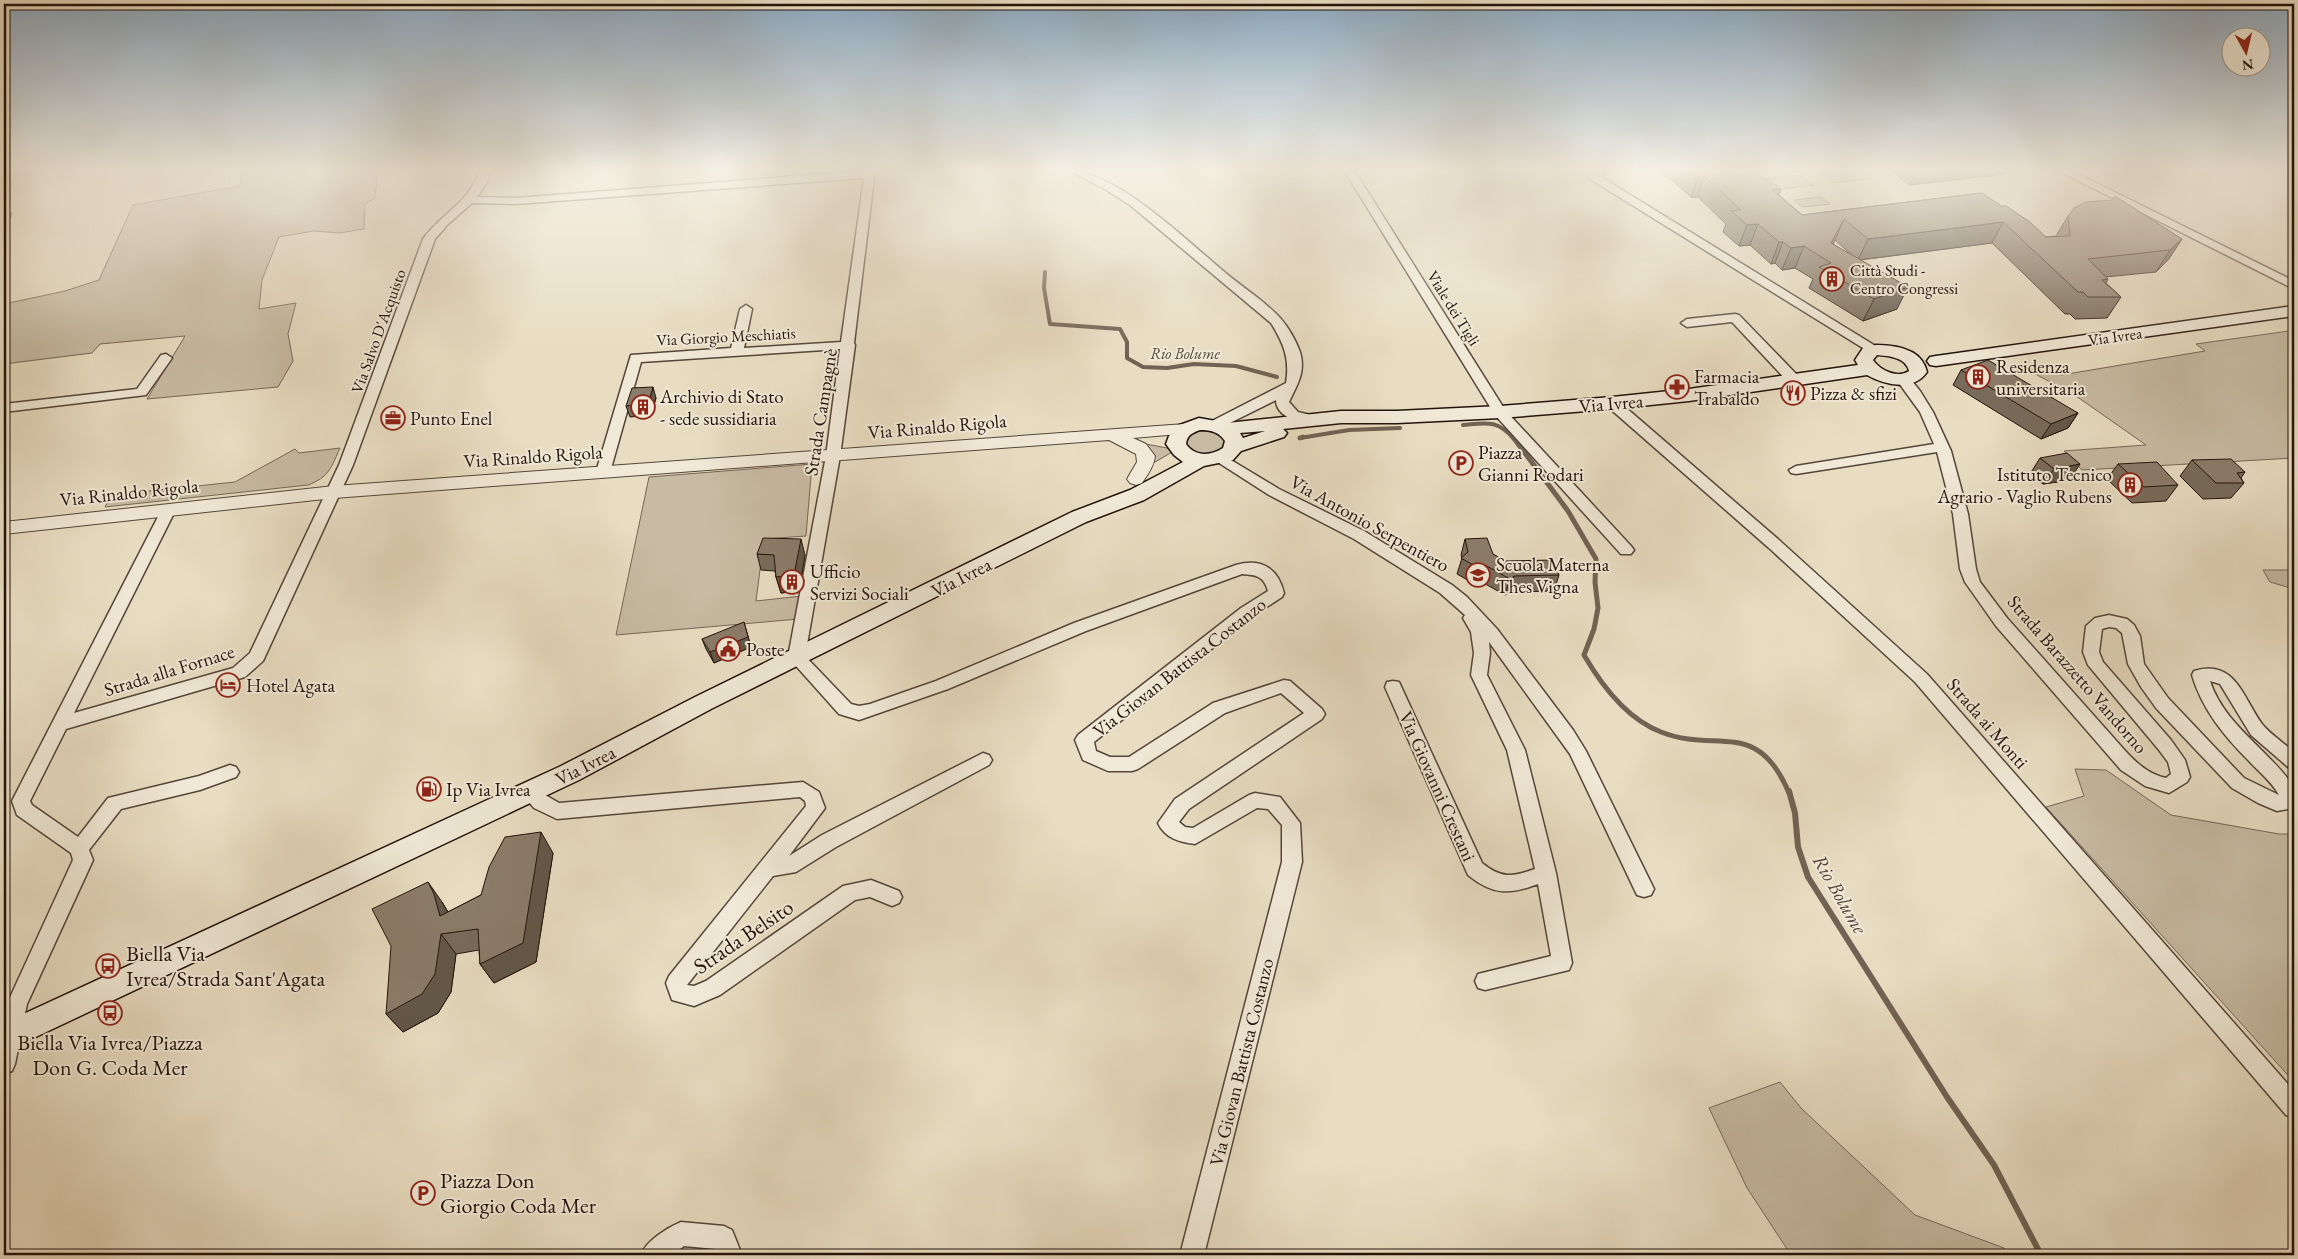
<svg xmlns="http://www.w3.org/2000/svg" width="2298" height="1259" viewBox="0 0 2298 1259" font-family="'EB Garamond',serif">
  <rect width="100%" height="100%" fill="#e8ddc2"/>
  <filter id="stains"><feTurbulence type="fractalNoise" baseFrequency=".004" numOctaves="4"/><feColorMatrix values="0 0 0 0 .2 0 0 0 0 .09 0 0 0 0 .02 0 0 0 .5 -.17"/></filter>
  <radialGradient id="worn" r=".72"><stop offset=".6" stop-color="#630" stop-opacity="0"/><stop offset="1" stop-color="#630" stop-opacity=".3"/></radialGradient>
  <path fill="#c7bba3" stroke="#766757" d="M4 170H49L17 175 4 201Z
    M241 170H378L375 198 365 204 364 229 339 233 314 231 279 237 262 280 259 309 296 303 288 334 293 361 278 387 147 399 185 336 100 344 92 353 4 364 7 358H4V304L65 291 99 280 133 205 240 186Z
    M1832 170H1862L1873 178 1834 183 1819 172Z
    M1800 175 1814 185 1773 190 1759 179Z
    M1821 197 1830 204 1803 207 1794 200Z
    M2289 331 2294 332V458L2082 470 2064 451 2146 445 2076 396 2028 370 2044 367 2061 375 2205 351 2196 344Z
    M1202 429 1216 431 1228 441 1220 453 1200 455 1185 446 1186 437Z
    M1141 443 1172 449 1174 451 1150 465Z
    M340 448C331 468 329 477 308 485L105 507 111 495 235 482 295 449 299 453Z
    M812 464 806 536 764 539 756 601 802 596 799 619 616 635 649 477Z
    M2263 570H2294V589L2270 582Z
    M2075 769 2106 770 2171 815 2279 834H2294V1082L2046 807 2084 796Z
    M1780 1082 1801 1108 1915 1215 2004 1248 2011 1255H1791L1747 1188 1709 1108Z"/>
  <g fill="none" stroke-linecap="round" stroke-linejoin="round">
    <path stroke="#716354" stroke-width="4" d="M2287 170 2294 172
      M1045 272 1044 288 1050 324 1120 329 1127 342V358L1143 367 1167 368 1194 364 1236 366 1277 377
      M1463 425C1486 423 1497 419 1514 439
      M1300 438 1349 430 1400 428"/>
    <path stroke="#716354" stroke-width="5" d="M1513 437 1568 511 1596 559 1595 582 1598 608 1594 629 1584 655C1602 686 1627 719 1661 732 1717 754 1757 717 1789 793
      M1300 438 1303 437"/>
    <path stroke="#716354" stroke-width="6" d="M1789 791 1795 813 1798 847 1808 877 1947 1097 1994 1165 2041 1255"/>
    <g stroke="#554639" stroke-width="3">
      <path id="minor" d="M480 170H490L487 182 477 197 516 198 875 170 854 343 855 345 840 456 805 656 851 704 859 706 870 704 936 681 1074 623 1236 565C1261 558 1278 568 1284 593L1282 597 1253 616 1094 742 1096 751 1110 757H1129L1213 703 1284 680 1290 681 1322 709 1325 714 1322 719 1189 809 1179 822 1185 827 1193 828 1249 795 1255 793 1280 797 1300 823 1302 862 1204 1255H1180L1282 862V825L1268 809 1257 808 1195 844C1179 842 1165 838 1158 823L1175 799 1304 713 1281 693 1225 713 1138 769 1132 771H1108L1083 760 1075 740 1078 735 1241 608 1268 591C1264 576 1256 575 1242 574L1086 631 948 689 859 720 839 714 788 657 826 456 840 349 641 362 610 472 603 477 596 472 631 355 731 348 740 309 746 305 752 309 744 348 841 342 864 178 516 204 472 203 448 224 435 239 353 465 263 661 245 677 66 729 30 801 32 805 78 837 108 798 199 776 230 765 236 767 239 772 236 777 200 790 121 809 89 850 93 860 27 1004 15 1064 12 1071 4 1074V1016L7 1004 73 860 71 853 17 815 12 801 162 509 164 506H174L176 509 74 713 233 668 250 653 339 465 423 239C442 213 470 202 480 170Z
        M1067 170C1116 170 1189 243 1228 275 1245 289 1266 302 1281 319 1288 327 1296 341 1300 352 1306 372 1297 385 1289 402L1298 412 1315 416 1317 419 1315 422C1301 425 1276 417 1276 400L1220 428H1210L1208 425 1210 422 1286 383C1290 359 1284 344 1271 323L1130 205 1103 188Z
        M1344 170H1354L1505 410 1631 546 1634 550 1631 554H1621L1495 415Z
        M1596 170H1607L1601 177 1882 350 1876 354 1871 353 1590 179 1589 177Z
        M2057 170H2070L2294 281V289Z
        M4 211 11 214 8 220 4 221Z
        M1735 314 1739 315 1800 378 1802 381 1800 384H1790L1732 322 1687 327 1681 323 1687 319Z
        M166 354 172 358 146 395 4 412V404L137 389 161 355Z
        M1903 375 1908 376 1920 391 1933 412 1951 451 1968 514 1976 569 1980 582 2007 618 2120 745C2133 760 2147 774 2166 778L2171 774 2168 762 2159 750 2088 665 2083 652 2086 626 2095 618 2109 615 2127 619 2134 625 2140 636 2144 664 2168 698 2244 778 2279 795C2272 782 2259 772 2249 761 2224 736 2202 709 2192 675L2194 671C2235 658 2243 698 2262 724 2270 734 2284 743 2294 752V769L2288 767 2251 735 2220 684 2210 681C2224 724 2266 748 2291 783L2294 788 2293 808 2277 811 2258 803 2232 788 2156 708 2141 687 2128 664 2122 633 2116 628 2109 627 2102 629 2099 652 2103 662 2171 740 2185 760 2190 777 2187 782 2169 793 2145 786 2121 770 1996 626 1965 582 1960 569 1953 514 1937 452 1796 474 1791 473 1789 470 1796 466 1934 444 1920 412 1896 379Z
        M1612 399 1617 400 1779 540 1927 674 2294 1091V1118L2286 1115 1915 682 1769 548 1607 406 1605 403Z
        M1221 454 1279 489 1364 531 1452 585 1467 597 1497 629 1573 730 1586 751 1654 889 1651 895 1644 897 1637 895 1570 754 1489 642 1490 653 1487 675 1525 750 1556 873 1572 963 1569 970 1485 990 1478 988 1475 981 1478 974 1551 956 1538 884C1509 895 1493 895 1468 875L1385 687 1387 682 1393 681 1399 682 1482 863C1502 879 1512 877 1535 869L1507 750 1471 675 1474 653 1471 632 1463 618 1465 615 1440 593 1354 539 1269 495 1216 461 1214 458Z
        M983 753 989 755 992 760 989 765 836 847 796 872 773 876 687 985 694 986 706 981 843 886 871 880 899 891 902 897 899 903 892 906 870 897 855 900 720 995 694 1006 672 1000 666 983 669 976 806 806 805 801 800 797 557 819 534 808 521 793 524 788 530 786 559 803 803 782 819 792 825 808 789 856 822 835Z
        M681 1222 724 1226 732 1230 742 1255H718L716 1249 684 1246 672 1255H641C646 1241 667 1228 681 1222Z"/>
    </g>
    <g stroke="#554639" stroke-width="2">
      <path id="tertiary" d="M1185 424 1191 425 1193 429 1191 433 1133 438 1146 444 1155 456C1154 466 1148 474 1142 483L1136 485 1130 483 1127 479 1137 462 1136 454 1109 440 334 498 4 534V522L334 486Z"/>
    </g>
    <g stroke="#24130b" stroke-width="3">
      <path id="secondary" d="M2294 306V316L1936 366 1930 365 1927 361 1930 357 1936 356Z
        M1876 345C1896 345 1922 349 1927 372 1913 392 1885 385 1867 375L1689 401 1612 409 1500 418 1397 423H1341L1283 429 1287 433 1284 437 1241 451 1233 460 1204 466 1144 500 1086 522 711 709 579 780 4 1052V1023L561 766 695 697 1072 512 1130 490 1183 462 1174 455 1166 444 1169 436 1177 426 1199 418 1227 423 1341 411H1397L1500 406 1612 397 1689 389 1858 365 1855 360 1863 348ZM1877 355C1888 356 1906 357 1909 371 1897 379 1880 370 1873 360ZM1200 430C1211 430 1219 432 1225 441L1223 448C1211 456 1195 457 1186 444 1187 435 1192 433 1200 430ZM1265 431 1243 438 1240 433Z"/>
    </g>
    <use href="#minor" fill="#f0e9d7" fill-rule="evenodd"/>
    <use href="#tertiary" fill="#f0e9d7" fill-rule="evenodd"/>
    <use href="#secondary" fill="#f0e9d7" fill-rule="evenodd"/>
  </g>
  <path fill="#776b5b" stroke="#24130b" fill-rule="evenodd" d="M1662 170H1753L1763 178 1781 189 1779 195 1802 215 1982 193 2046 237 2056 236 2068 216 2182 239 2168 260 2156 272 2105 277 2108 279 2106 283 2121 297 2107 318 2075 319 2070 314H2065L1992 243 1860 260 1897 309 1863 321 1809 288 1813 279 1795 268 1782 270 1775 263 1771 264 1750 245 1739 246 1723 232 1726 224 1698 197H1691L1661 171ZM1835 240 1854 257 1833 244Z
    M1890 170H2005L2003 174 1909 185Z
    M1961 370 2078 413 2068 428 2041 439 1953 385Z
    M656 398 651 415 630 417 626 406Z
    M2040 458 2070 480 2043 484 2030 474Z
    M2192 460 2245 472 2241 478 2244 483 2231 498 2203 499 2180 476Z
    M2118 464 2178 485 2166 501 2132 503 2107 479Z
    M1465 539 1505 561 1559 575 1554 591 1509 592 1505 595 1480 581 1476 585 1457 574 1462 558 1461 555Z
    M757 554 805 555 799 591 781 593 776 577 775 571 761 570Z
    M747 633 751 647 714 663 706 649 702 639Z
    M553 853 536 962 494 983 480 964 479 950 456 954 451 992 438 1013 403 1032 386 1014 442 902 448 912 481 895Z"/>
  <path fill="#61574a" stroke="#24130b" d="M1921 170H2005L2003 174 1909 185 1916 171Z
    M1704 176 1698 197H1691L1698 177Z
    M1781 189 1773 210 1772 190Z
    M1844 219 1835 240 1825 259 1831 243Z
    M2003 222 1992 243 1858 260 1868 239Z
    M1758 224 1750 245 1739 246 1747 225Z
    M2182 239 2168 260 2156 272 2170 250Z
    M1779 242H1783L1775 263 1771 264Z
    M1804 246 1795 268 1782 270 1791 248Z
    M1908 287 1897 309 1863 321 1874 299Z
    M653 387 656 398 651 415 648 405Z
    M2078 413 2068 428 2041 439 2051 424Z
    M2080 464 2070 480 2043 484 2054 469Z
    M801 539 805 555 799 591 781 593 776 577Z
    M1485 565 1480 581 1476 585 1480 569Z
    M1514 576 1509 592 1505 595 1510 579Z
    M744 622 751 647 714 663 710 652Z
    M541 832 553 853 536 962 494 983 480 964Z
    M428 882 442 902 449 914 440 916Z
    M441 934 456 954 451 992 438 1013 403 1032 386 1014Z"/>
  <path fill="#8a7c6a" stroke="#24130b" d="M1690 170H1753L1763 178H1767L1781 189 1772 190 1802 215 1982 193 2001 206H2006L2030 222 2046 237 2070 236 2068 216 2074 208 2086 202 2112 200 2115 196 2182 239 2170 250 2088 259 2108 279 2102 280 2121 297H2088L2083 292H2078L2003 222 1868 239 1844 219 1831 243 1908 287 1874 299 1819 267 1831 263 1804 246 1791 248 1783 242H1779L1758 224 1747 225 1731 211 1741 210 1704 176 1698 177Z
    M1988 360 2078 413 2051 424 1961 370Z
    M653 387 648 405 626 406 632 388Z
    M2067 453 2080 464 2054 469 2040 458Z
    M2231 459 2245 472 2237 473 2244 483H2216L2192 460Z
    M2157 462 2178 485 2144 487 2118 464Z
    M763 538 801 539 794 575 776 577 774 555 757 554Z
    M1487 538 1493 554 1505 561 1553 560 1559 575 1514 576 1510 579 1485 565 1480 569 1461 558 1468 552 1465 539Z
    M744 622 748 637 710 652 702 639Z
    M541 832 523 943 480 964 478 929 441 934 435 974 422 994 386 1014 391 946 372 909 428 882 434 894 440 916 481 895 489 867 505 837Z"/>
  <linearGradient id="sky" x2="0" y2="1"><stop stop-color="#8da9c0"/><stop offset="0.49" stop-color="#f5f0e4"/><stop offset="1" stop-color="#f5f0e4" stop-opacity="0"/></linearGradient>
  <rect width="2298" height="346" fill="url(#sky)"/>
  <defs>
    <g id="building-ring" transform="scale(1.25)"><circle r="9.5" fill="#f0e9d7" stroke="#8f2418" stroke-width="1.5"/><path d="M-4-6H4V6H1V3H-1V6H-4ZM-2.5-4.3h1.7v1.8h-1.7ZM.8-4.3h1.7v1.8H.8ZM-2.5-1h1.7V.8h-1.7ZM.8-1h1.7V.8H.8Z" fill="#8f2418"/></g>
    <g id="pharmacy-ring" transform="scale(1.25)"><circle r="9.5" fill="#f0e9d7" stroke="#8f2418" stroke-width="1.5"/><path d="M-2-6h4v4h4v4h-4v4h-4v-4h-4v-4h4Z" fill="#8f2418"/></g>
    <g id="restaurant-ring" transform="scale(1.25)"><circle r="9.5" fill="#f0e9d7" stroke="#8f2418" stroke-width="1.5"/><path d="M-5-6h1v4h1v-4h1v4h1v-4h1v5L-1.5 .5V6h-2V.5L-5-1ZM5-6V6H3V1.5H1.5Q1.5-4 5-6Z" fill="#8f2418"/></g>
    <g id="office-ring" transform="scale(1.25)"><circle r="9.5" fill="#f0e9d7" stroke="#8f2418" stroke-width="1.5"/><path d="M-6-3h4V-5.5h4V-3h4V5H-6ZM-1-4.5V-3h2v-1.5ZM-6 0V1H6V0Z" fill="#8f2418"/></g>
    <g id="parking-ring" transform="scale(1.25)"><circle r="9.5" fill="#f0e9d7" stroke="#8f2418" stroke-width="1.5"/><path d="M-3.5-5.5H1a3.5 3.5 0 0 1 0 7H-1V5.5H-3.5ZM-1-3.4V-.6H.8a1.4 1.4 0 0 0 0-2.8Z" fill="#8f2418"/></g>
    <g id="school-ring" transform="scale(1.25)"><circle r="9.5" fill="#f0e9d7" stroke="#8f2418" stroke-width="1.5"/><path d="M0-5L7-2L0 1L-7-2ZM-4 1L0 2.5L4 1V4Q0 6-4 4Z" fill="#8f2418"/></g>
    <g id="civic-ring" transform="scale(1.25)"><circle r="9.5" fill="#f0e9d7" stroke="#8f2418" stroke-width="1.5"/><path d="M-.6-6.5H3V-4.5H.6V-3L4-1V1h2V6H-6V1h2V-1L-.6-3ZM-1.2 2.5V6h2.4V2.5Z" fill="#8f2418"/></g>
    <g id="hotel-ring" transform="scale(1.25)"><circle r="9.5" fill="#f0e9d7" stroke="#8f2418" stroke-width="1.5"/><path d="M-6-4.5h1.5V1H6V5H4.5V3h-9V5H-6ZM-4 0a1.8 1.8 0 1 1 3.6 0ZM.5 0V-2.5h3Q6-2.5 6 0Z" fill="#8f2418"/></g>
    <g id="fuel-ring" transform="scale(1.25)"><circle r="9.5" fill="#f0e9d7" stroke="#8f2418" stroke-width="1.5"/><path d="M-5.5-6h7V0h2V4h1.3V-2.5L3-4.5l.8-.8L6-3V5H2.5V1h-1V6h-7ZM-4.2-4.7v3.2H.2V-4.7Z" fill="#8f2418"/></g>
    <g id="bus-ring" transform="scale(1.25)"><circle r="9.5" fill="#f0e9d7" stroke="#8f2418" stroke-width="1.5"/><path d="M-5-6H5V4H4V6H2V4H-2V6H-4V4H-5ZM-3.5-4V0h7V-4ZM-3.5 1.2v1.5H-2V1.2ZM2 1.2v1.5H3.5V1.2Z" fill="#8f2418"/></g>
  </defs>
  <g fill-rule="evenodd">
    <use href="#building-ring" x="1832" y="279"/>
    <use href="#building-ring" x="1978" y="377"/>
    <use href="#pharmacy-ring" x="1677" y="387"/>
    <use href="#restaurant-ring" x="1793" y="393"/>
    <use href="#building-ring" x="643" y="407"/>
    <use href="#office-ring" x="393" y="418"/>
    <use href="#parking-ring" x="1461" y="463"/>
    <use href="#building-ring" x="2130" y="485"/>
    <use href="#school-ring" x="1478" y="575"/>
    <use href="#building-ring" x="792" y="582"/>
    <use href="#civic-ring" x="728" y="649"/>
    <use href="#hotel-ring" x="228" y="685"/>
    <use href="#fuel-ring" x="429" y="789"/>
    <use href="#bus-ring" x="108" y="966"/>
    <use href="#bus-ring" x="110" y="1013"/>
    <use href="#parking-ring" x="423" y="1193"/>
  </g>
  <g text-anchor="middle" stroke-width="4" stroke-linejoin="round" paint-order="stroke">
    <g font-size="16" fill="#24130b" stroke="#f0e9d7" text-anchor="start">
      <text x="1850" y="276">Città Studi -<tspan x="1850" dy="18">Centro Congressi</tspan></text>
    </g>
    <g font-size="16" fill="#24130b" stroke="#f0e9d7">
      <text transform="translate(1454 308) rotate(58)" y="6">Viale dei Tigli</text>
      <text transform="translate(378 331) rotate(-70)" y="6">Via Salvo D'Acquisto</text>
      <text transform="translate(726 336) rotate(-3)" y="6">Via Giorgio Meschiatis</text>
      <text transform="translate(2115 336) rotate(-8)" y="6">Via Ivrea</text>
    </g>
    <g font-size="16" font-style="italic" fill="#58483b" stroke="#f0e9d7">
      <text x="1185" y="359">Rio Bolume</text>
    </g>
    <g font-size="19" fill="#24130b" stroke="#f0e9d7" text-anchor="start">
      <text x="1996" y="373">Residenza<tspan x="1996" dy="22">universitaria</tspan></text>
      <text x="1694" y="383">Farmacia<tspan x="1694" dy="22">Trabaldo</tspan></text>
      <text x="1810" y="400">Pizza &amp; sfizi</text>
      <text x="660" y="403">Archivio di Stato<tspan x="660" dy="22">- sede sussidiaria</tspan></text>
      <text x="410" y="425">Punto Enel</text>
      <text x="1478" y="459">Piazza<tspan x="1478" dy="22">Gianni Rodari</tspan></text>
      <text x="2112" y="481" text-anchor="end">Istituto Tecnico<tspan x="2112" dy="22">Agrario - Vaglio Rubens</tspan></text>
      <text x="1496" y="571">Scuola Materna<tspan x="1496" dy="22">Thes Vigna</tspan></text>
      <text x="810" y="578">Ufficio<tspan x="810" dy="22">Servizi Sociali</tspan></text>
      <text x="746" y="656">Poste</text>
      <text x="246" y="692">Hotel Agata</text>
      <text x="446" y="796">Ip Via Ivrea</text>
    </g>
    <g font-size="19" fill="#24130b" stroke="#f0e9d7">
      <text transform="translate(1611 403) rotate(-5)" y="7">Via Ivrea</text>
      <text transform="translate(820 412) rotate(-81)" y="7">Strada Campagnè</text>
      <text transform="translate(937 426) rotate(-5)" y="7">Via Rinaldo Rigola</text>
      <text transform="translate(533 456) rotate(-4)" y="7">Via Rinaldo Rigola</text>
      <text transform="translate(129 492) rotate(-6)" y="7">Via Rinaldo Rigola</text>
      <text transform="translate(1370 523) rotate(29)" y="7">Via Antonio Serpentiero</text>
      <text transform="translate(961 577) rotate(-27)" y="7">Via Ivrea</text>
      <text transform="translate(1179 667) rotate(-38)" y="7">Via Giovan Battista Costanzo</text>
      <text transform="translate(169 670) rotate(-17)" y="7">Strada alla Fornace</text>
      <text transform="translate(2078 674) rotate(49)" y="7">Strada Barazzetto Vandorno</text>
      <text transform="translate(1988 723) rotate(49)" y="7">Strada ai Monti</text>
      <text transform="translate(585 765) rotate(-27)" y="7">Via Ivrea</text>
      <text transform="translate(1438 786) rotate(66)" y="7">Via Giovanni Crestani</text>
      <text transform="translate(1241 1062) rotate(-76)" y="7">Via Giovan Battista Costanzo</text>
    </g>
    <g font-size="20" font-style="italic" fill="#58483b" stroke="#f0e9d7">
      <text transform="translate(1840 894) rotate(60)" y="7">Rio Bolume</text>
    </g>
    <g font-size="22" fill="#24130b" stroke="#f0e9d7">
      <text transform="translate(743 936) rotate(-34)" y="8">Strada Belsito</text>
    </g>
    <g font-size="22" fill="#24130b" stroke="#f0e9d7" text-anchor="start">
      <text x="126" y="961">Biella Via<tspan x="126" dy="25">Ivrea/Strada Sant'Agata</tspan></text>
      <text x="110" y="1050" text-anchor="middle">Biella Via Ivrea/Piazza<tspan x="110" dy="25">Don G. Coda Mer</tspan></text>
      <text x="440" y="1188">Piazza Don<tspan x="440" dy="25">Giorgio Coda Mer</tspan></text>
    </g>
  </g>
  <rect width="2298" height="1259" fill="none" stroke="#e8ddc2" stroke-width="20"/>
  <rect x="5" y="5" width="2288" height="1249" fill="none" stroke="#24130b" stroke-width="2.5"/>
  <rect x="10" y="10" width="2278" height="1239" fill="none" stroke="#24130b"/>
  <g transform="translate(2246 52) rotate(172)"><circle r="24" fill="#f0e9d7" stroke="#9e9385"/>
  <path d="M0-4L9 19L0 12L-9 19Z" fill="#8f2418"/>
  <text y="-8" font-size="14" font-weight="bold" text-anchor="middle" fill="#24130b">N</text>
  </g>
  <rect width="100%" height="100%" filter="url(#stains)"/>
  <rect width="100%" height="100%" fill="url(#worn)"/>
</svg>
